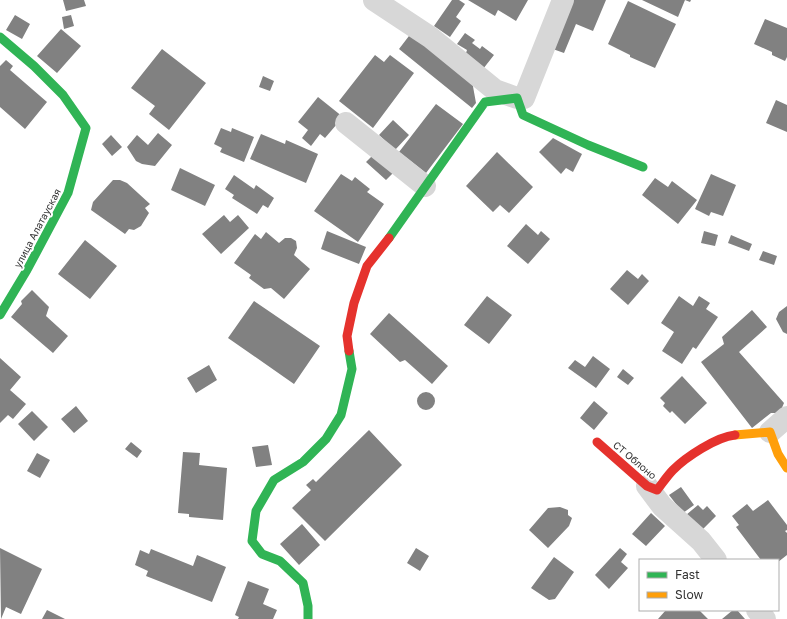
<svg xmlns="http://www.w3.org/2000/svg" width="787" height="619" viewBox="0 0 787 619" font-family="'Golos Text',sans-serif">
  <rect width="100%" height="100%" fill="#fff"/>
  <path fill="#818181" d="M63 0H84L86 6 66 11Z
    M452 0H459L465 4 456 17 461 21 450 37 434 26Z
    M468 0H528L516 21 498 10 495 16Z
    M569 0H606L593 31 576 24 564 53 550 48Z
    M642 0H691L690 2 685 0 678 17Z
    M628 1 676 24 655 68 630 57V55L608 44Z
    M15 15 30 24 22 39 6 30Z
    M71 15 74 26 64 29 62 17Z
    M765 19 787 28V57L785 61 772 55V52L754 44Z
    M61 29 81 46 57 73 37 56Z
    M412 32 472 81 476 103 472 108 399 49Z
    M465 33 475 40 472 43 480 49 482 46 494 55 483 69 465 56 467 50 457 44Z
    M162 49 206 83 169 130 149 114 155 106 131 88Z
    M375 55 384 62 390 55 414 73 373 128 339 101Z
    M6 60 13 66 10 70 47 102 25 129 0 107V66Z
    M263 76 274 81 270 91 259 87Z
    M318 97 343 117 325 138 320 134 311 146 302 138 308 130 298 122Z
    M776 100 787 105V132L766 123Z
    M436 104 463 124 426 173 399 152Z
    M393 120 409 135 395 150 379 135Z
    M221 128 231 132 232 128 254 137 244 162 220 152 222 148 214 144Z
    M158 133 172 145 155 166 142 164 136 161 127 147 137 135 148 145Z
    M261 134 285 144 286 140 318 154 306 183 250 159Z
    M111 135 122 147 112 156 102 144Z
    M553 138 582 154 573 172 566 168 561 174 539 152Z
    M497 152 533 187 509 213 500 205 493 212 466 186Z
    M375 153 395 171 386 180 366 162Z
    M180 168 215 185 205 206 171 190Z
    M341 174 352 181 355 177 370 189 367 192 384 204 358 242 314 211Z
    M711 174 736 185 723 216 711 212 709 216 695 209Z
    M234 175 254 189 256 185 274 198 268 208 263 205 257 214 232 198 234 195 225 189Z
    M655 178 668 187 672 181 697 200 678 224 642 195Z
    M113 180H120L127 183 150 204 145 208 149 213 141 226 134 230 129 229 125 234 91 210 93 202Z
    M224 215 230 222 238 215 249 228 221 254 202 234Z
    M526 224 538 235 541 231 550 239 528 264 507 246Z
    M327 231 366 247 359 264 321 249Z
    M704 231 718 235 715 246 701 243Z
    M266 232 279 243 285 238H291L296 241 297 248 294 255 310 269 284 299 271 288 264 289 249 278 251 275 234 263 255 234 261 239Z
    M731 235 752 244 749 251 728 243Z
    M85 240 117 266 90 299 58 274Z
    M763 251 777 256 774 265 759 260Z
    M627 270 638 279 642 274 649 281 628 305 610 289Z
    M32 290 49 307 46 316 68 336 53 353 11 317 22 304 21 301Z
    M487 296 512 315 489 344 464 325Z
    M679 296 693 306 699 296 710 303 706 309 718 317 696 349 693 347 682 364 662 351 674 332 661 323Z
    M254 301 320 346 294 384 228 338Z
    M787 306V334L783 332 776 319 779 312Z
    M752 310 767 327 739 352 784 403 781 410 776 413H771L752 428 701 362 724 344 722 337Z
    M389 313 448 366 432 384 405 360 400 362 370 334Z
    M593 356 610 369 596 388 568 368 575 360 585 367Z
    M0 358 21 377 10 390 26 404 13 419 8 415 0 423Z
    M209 365 217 380 196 393 187 378Z
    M623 369 634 378 628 385 617 377Z
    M682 376 707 403 685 424 672 411 670 413 663 406 665 403 660 398Z
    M417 401a9 9 0 1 1 18 0a9 9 0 1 1-18 0Z
    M594 401 608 413 594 430 580 418Z
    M76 406 88 421 74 433 61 419Z
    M32 411 48 427 34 441 18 424Z
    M369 430 402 465 325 541 292 508 311 490 306 485 313 479 316 482Z
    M131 442 142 451 137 458 125 449Z
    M268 445 272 465 256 467 252 447Z
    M183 452 200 453 199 465 227 468 223 520 189 517V514L178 513Z
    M37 453 50 460 40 478 27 471Z
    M681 487 694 505 683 513 669 495Z
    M768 500 787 525V530L785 531 787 533V555L778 562V560H761L736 527 739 525 732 516 747 504 753 511Z
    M698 505 703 510 707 506 716 516 701 531 686 515Z
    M560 507 568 510V515L572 518 569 526 548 548 529 530 548 508Z
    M651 513 665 526 646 546 632 534Z
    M302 524 320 545 299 565 280 544Z
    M0 548 42 569 21 614 6 607 1 619Z
    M416 548 429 556 420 571 407 563Z
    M620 548 627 554 621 562 628 568 609 589 595 575Z
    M151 549 193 566 197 555 226 567 212 602 146 576 148 571 135 565 140 550 149 554Z
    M554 557 574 572 555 599 549 600 531 588Z
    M248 581 269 589 263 604 277 610 273 619H238L239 617 235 615Z
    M47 610 65 619H42Z
    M666 610H699L708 619H658Z
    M733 610H737L745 619H722Z"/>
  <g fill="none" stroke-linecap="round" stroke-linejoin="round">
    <path stroke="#d7d7d7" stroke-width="22" d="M374 0 430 37 495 90 517 98H524L563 0
      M346 123 425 186
      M770 432 787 417
      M647 486 662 506 701 541 716 560
      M757 610 765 619"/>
    <path stroke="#30b455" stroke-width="9" d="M0 37 34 66 63 95 86 128 68 193 27 270 0 315
      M389 238 485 102 517 98 523 115 588 145 643 167
      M308 619V606L303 583 280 561 262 554 252 541 256 511 274 480 303 462 326 439 341 415 352 369 349 351"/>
    <path stroke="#ff9f0a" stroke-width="9" d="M735 435 770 432 778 454 787 468"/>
    <path stroke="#e5322d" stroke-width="9" d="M349 351 347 336 354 303 367 266 389 238
      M597 442 647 486 657 490C662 484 667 476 673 470 686 457 716 437 735 435"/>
  </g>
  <g text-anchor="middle" stroke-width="4" stroke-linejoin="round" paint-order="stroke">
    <g font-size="10" fill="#333" stroke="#fff">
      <text transform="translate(37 228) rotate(-62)" y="4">улица Алатауская</text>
      <text transform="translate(635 460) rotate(40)" y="4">СТ Облоно</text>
    </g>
  </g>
  <rect x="639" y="559" width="140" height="52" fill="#ffffff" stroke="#adadad"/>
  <rect x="647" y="572" width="20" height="6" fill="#30b455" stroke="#adadad"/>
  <text x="675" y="579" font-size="12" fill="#333333">Fast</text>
  <rect x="647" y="592" width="20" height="6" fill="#ff9f0a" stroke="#adadad"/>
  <text x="675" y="599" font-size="12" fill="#333333">Slow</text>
</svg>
